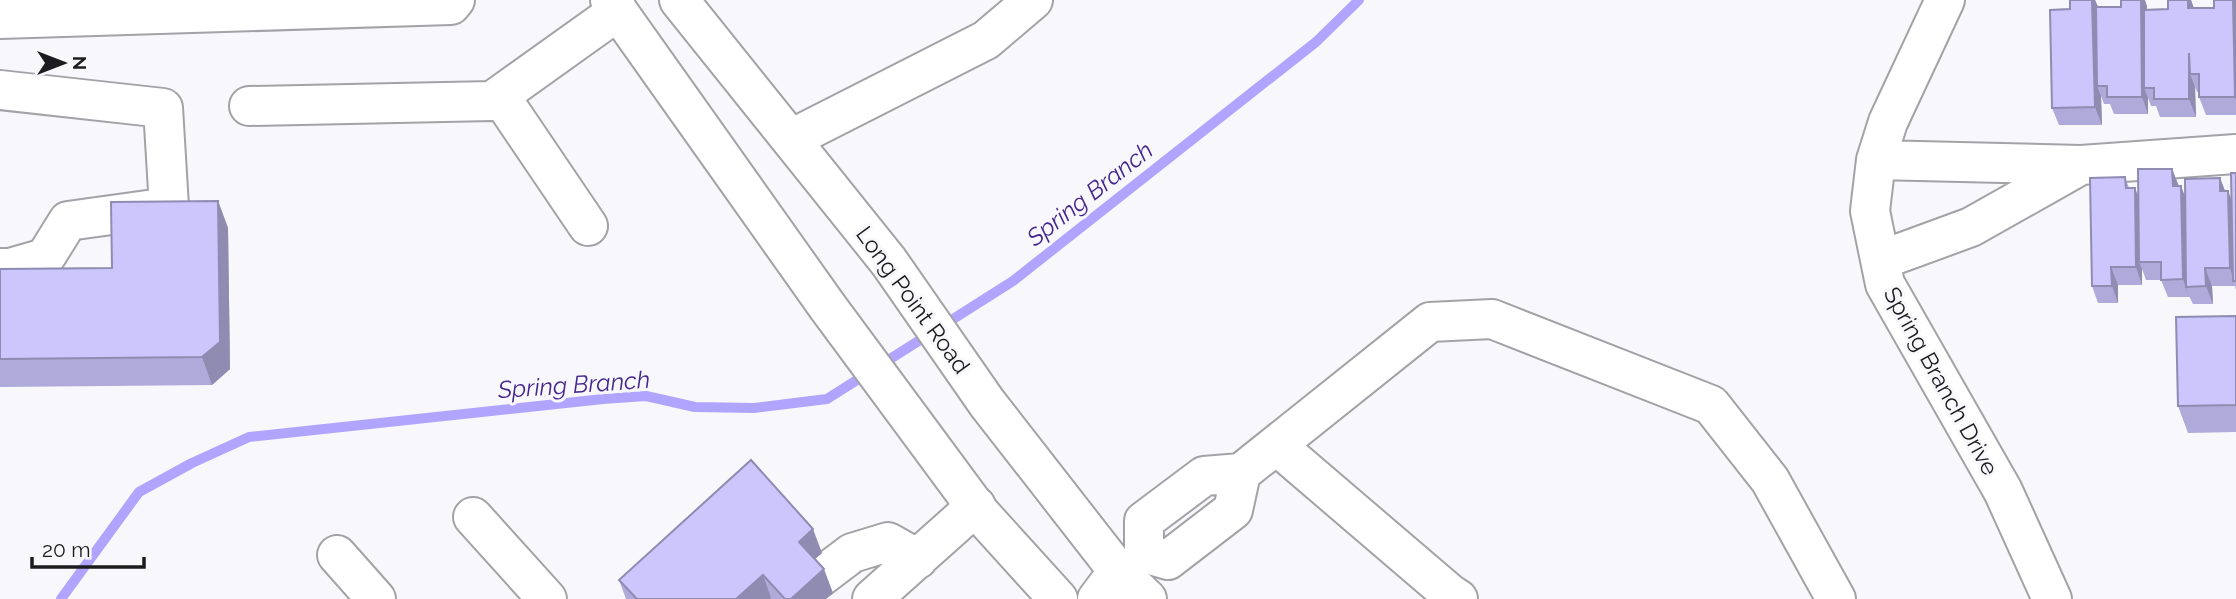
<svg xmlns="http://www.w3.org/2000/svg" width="2236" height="599" viewBox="0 0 2236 599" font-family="Raleway,sans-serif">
  <rect width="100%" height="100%" fill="#f8f7fb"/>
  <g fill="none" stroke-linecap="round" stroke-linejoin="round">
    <path stroke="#b1a4fe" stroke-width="10" d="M61 599 139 492 192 463 249 437 603 399 646 396 695 407 754 408 827 399 1013 281 1316 42 1359 0"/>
    <g stroke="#a3a2a6" stroke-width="42">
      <path id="minor" d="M1945 0 1888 122 1876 160 1870 211 1885 284 2003 491 2052 599
        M0 19 451 5 455 0
        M0 90 163 108 169 207 68 221 45 258 10 268H0
        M500 96 588 226
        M249 106 492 101 618 11
        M791 139 986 40 1033 0
        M1876 160 2081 165 2236 154
        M1881 260 1971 227 2081 165
        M1276 445 1449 593 1458 599
        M473 517 547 599
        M1144 553V521L1204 476 1241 473 1430 322 1492 319 1711 405 1770 480 1836 599
        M1144 553 1168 560 1233 510 1241 473
        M337 555 376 599
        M819 578 852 553 888 542 918 559
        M872 599 976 506"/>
    </g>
    <g stroke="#a3a2a6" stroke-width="42">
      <path id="major" d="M610 0 827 306 980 513 1058 599
        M679 0 889 262 987 403 1118 571 1147 599
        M1097 599 1118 571"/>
    </g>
    <use href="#minor" stroke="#fff" stroke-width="38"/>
    <use href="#major" stroke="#fff" stroke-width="38"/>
  </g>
  <path fill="#afaada" d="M2070 0H2095L2098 7 2147 6V10L2168 9 2191 0 2194 8H2214L2236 0V115H2206L2199 97V92H2197L2195 87 2196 117H2160L2156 106H2151L2148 98V114H2114L2110 104H2104L2101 96 2102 125H2059L2052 108 2070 9Z
    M2172 169 2179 186 2185 197 2220 178 2225 191 2231 199 2236 173V290L2235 286H2212L2213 304H2193L2189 296V297H2168L2161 280H2146L2142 269V285H2118V303H2098L2092 286 2125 177 2129 188 2138 197Z
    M218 201 228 228 230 369 212 385 0 387V269L112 268Z
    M2236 316V432L2188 433 2178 406Z
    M822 553 815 559 833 593 826 599H626L619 580Z"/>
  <path fill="#8f8bb1" d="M2092 0H2095L2099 9 2097 86 2101 96 2102 125 2095 107Z
    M2141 0H2145L2147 6 2148 88H2144L2148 98V114L2142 97Z
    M2188 0H2191L2194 9 2188 8Z
    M2233 0H2236V100L2235 97Z
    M2189 53 2190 74 2195 87 2196 117 2189 99Z
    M2172 169 2179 187 2173 186Z
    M2220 178 2227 196 2220 191Z
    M2181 186 2188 204 2186 287 2189 297 2183 279Z
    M2135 188 2142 206 2139 262 2142 269V285L2136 267Z
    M2228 191 2235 208 2234 281 2230 268Z
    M218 201 228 228 230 369 212 385 202 357Z
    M2111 267 2118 285V303L2112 286Z
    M2205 268 2212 286 2213 304 2206 286Z
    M813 529 822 553 808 565 799 542Z
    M824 569 833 593 826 599H791Z
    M763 575 771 598 770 599H736Z"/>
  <path fill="#ccc6fd" stroke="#8f8bb1" stroke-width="2" d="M2070 0H2092L2095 107 2052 108 2050 10 2070 9Z
    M2121 0H2141L2142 97H2107V86H2097L2096 7H2121Z
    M2168 0H2188V8H2214V0H2233L2235 97H2199V74H2190L2189 53V99H2154V88H2144V10L2168 9Z
    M2138 169H2172L2173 186H2181L2183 279 2161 280V262H2139Z
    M2231 173H2236V281H2233Z
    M2125 177 2126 188H2135L2136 267H2111L2112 286H2092L2090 178Z
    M2220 178V191H2228L2230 268H2205L2206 286 2186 287 2185 179Z
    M218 201 220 342 202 357 0 359V269L112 268 111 202Z
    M2236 316V405L2178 406 2176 317Z
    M751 460 813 529 799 542 824 569 791 599H785L763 575 736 599H637L619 580Z"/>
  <g text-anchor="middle" stroke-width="6" stroke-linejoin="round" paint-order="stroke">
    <g font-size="23" fill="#1c1c1e" stroke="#f8f7fb">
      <text transform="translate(913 300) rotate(54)" y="8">Long Point Road</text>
      <text transform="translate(1941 381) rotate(61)" y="8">Spring Branch Drive</text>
    </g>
    <g font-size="24" font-style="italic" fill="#45288d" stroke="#f8f7fb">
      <text transform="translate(1090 194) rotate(-38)" y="8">Spring Branch</text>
      <text transform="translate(574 385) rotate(-4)" y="8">Spring Branch</text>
    </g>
  </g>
  <g transform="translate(63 63) rotate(90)" stroke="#f8f7fb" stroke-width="5" paint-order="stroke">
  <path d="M0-5L12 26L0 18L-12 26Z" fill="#1c1c1e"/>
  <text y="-10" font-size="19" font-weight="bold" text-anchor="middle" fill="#1c1c1e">N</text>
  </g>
  <path d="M32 557v10h112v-10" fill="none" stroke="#1c1c1e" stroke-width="3.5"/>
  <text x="42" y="557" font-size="21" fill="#1c1c1e" stroke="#f8f7fb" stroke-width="5" paint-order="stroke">20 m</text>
</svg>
